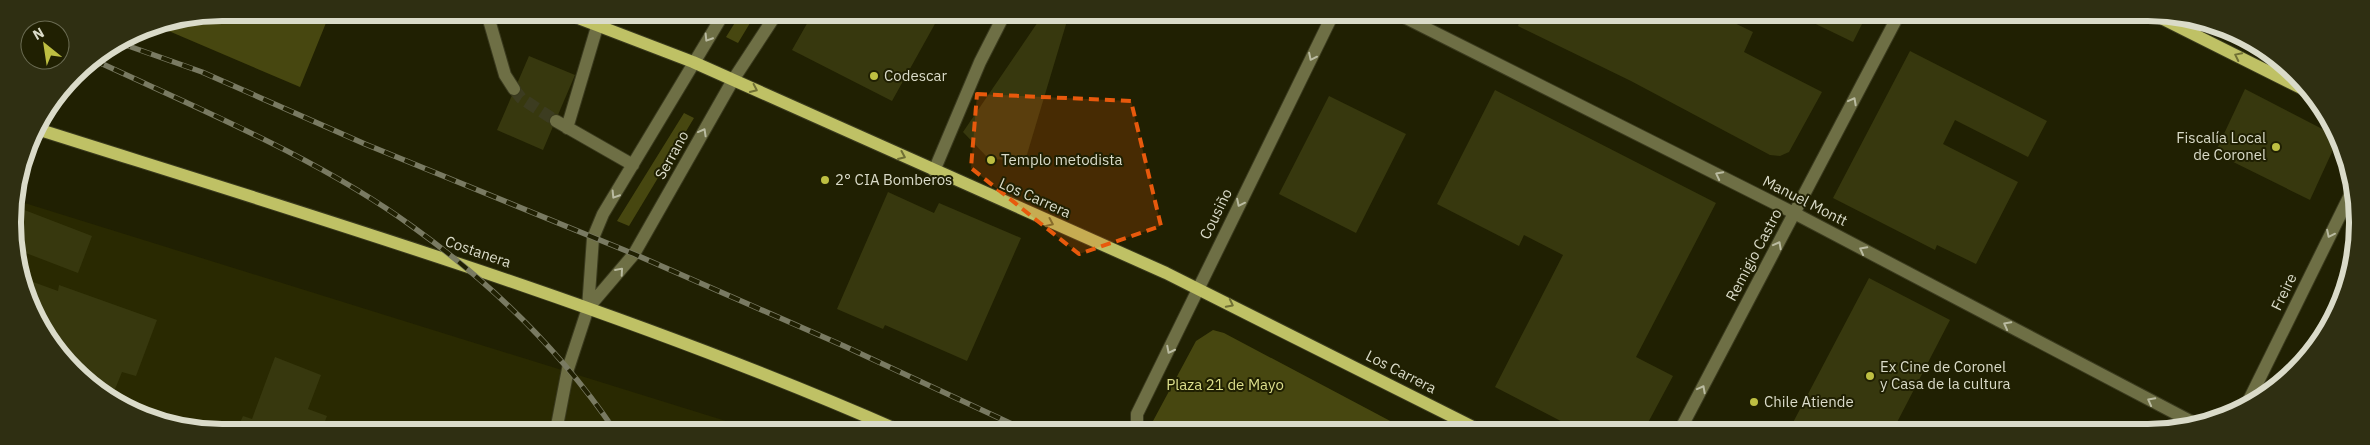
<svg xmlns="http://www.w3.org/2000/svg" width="2370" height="445" viewBox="0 0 2370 445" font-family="'IBM Plex Sans',sans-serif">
  <rect width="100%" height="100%" fill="#202002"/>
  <path fill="#292901" d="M15 200 758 431H195L118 405 64 361 24 290 13 209Z"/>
  <path fill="#474710" d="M223 13H330L300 87 157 26Z
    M741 13H756L738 43 726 37Z
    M684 113 694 118 629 226 617 221Z
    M1213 330 1224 333 1411 432 1154 431 1153 421 1196 341Z"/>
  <path fill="#37380e" d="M813 13H941L892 101 792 50Z
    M1044 13H1051L1067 21 1025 161 989 159 963 132Z
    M1512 14H1716L1753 32 1744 52 1822 92 1789 152 1780 156 1770 155 1631 81 1518 26 1521 18Z
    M1795 14H1867L1853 42Z
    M1910 51 2047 121 2028 157 1955 120 1943 144 2018 182 1976 264 1937 245 1935 250 1833 198Z
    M529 56 575 75 543 150 497 130Z
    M2245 89 2334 135 2337 141 2310 200 2215 153Z
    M1495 90 1716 203 1636 357 1673 376 1643 432H1582L1495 387 1563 255 1524 235 1519 246 1437 204Z
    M1329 96 1406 134 1356 233 1279 194Z
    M888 192 934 213 939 203 1021 238 967 361 885 325 883 329 837 309Z
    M14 206 92 236 78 273 18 250Z
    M22 278 58 291 59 285 157 320 136 376 122 372 111 399 64 361 24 290Z
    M1869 278 1950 320 1892 432H1788Z
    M275 357 321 375 308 409 327 416 322 429 326 431H242L237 429 243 416 252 419Z"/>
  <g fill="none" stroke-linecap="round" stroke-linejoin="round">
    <path stroke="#3c3c20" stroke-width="12" stroke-dasharray="12 6" stroke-linecap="butt" d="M514 89 521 98 556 121"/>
    <g stroke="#3a3a1e" stroke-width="14">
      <path id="minor" d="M487 13 505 75 514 89
        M1398 14 1794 213 2194 423
        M556 121 633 165
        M567 128 597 27
        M934 171 980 62 1005 13
        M588 308 634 254 733 80 777 13
        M2245 408 2352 191
        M556 431 568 369 588 308 593 238 603 214 724 13
        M1137 431V414L1333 14
        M1679 432 1899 14"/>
    </g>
    <g stroke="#3a3a1e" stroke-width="14">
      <path id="major" d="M565 13 693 62 1166 273 1483 432
        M2153 14 2313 94
        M37 129C328 221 620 308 900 431"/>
    </g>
    <use href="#minor" stroke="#6e6f45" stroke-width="12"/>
    <use href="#major" stroke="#bfc165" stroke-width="12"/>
    <g stroke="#797a62" stroke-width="5.5">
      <path id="rail" d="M120 43 202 72 365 144 634 254 844 346 1027 431
        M94 60C199 109 320 159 413 227 491 283 561 351 615 431"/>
    </g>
    <use href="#rail" stroke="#202002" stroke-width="4" stroke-dasharray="11" stroke-linecap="butt"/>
  </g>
  <defs><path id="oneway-chevron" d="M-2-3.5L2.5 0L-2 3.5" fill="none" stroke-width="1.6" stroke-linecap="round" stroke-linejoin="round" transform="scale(1.25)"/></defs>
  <g stroke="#babba1">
    <use href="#oneway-chevron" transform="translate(708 38) rotate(122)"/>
    <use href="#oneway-chevron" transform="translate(1312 57) rotate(116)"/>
    <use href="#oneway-chevron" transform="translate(1853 101) rotate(-62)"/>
    <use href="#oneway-chevron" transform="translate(703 132) rotate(-61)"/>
    <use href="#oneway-chevron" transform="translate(1719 175) rotate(-153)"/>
    <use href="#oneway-chevron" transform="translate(615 195) rotate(122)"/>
    <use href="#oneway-chevron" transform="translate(1240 203) rotate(116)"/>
    <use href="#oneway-chevron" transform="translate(2330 234) rotate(116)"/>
    <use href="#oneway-chevron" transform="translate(1778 245) rotate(-62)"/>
    <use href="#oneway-chevron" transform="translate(1863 250) rotate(-152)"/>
    <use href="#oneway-chevron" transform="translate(620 271) rotate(-49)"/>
    <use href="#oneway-chevron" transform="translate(2007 325) rotate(-152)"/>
    <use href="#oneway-chevron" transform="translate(1170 350) rotate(117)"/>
    <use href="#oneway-chevron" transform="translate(1702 389) rotate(-62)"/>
    <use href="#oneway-chevron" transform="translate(2151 401) rotate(-152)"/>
  </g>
  <g stroke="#707034">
    <use href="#oneway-chevron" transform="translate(2238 56) rotate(-154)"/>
    <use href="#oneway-chevron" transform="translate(754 89) rotate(25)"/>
    <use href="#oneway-chevron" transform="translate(902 156) rotate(24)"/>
    <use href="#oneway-chevron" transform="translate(1050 223) rotate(24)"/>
    <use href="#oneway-chevron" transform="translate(1230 304) rotate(27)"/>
  </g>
  <path fill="#e8590c" fill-opacity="0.2" stroke="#e8590c" stroke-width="4" stroke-dasharray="10 6" stroke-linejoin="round" d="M977 94 1131 101 1161 226 1079 254 971 168Z"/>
  <g fill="#bebf42" stroke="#202002" stroke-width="2">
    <circle cx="874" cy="76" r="5"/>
    <circle cx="2276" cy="147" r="5"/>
    <circle cx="991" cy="160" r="5"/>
    <circle cx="825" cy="180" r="5"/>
    <circle cx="1870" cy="376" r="5"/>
    <circle cx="1754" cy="402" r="5"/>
  </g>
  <g text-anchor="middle" stroke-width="4" stroke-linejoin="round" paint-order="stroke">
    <g font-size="15" fill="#dadbc9" stroke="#202002" text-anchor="start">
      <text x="884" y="81">Codescar</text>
      <text x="2266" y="143" text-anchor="end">Fiscalía Local<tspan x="2266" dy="17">de Coronel</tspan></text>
      <text x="1001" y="165">Templo metodista</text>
      <text x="835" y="185">2° CIA Bomberos</text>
      <text x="1880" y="372">Ex Cine de Coronel<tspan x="1880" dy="17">y Casa de la cultura</tspan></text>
      <text x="1764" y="407">Chile Atiende</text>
    </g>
    <g font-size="15" fill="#dadbc9" stroke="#202002">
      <text transform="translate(672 155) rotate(-61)" y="5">Serrano</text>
      <text transform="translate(1035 198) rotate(24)" y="5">Los Carrera</text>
      <text transform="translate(1805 201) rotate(27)" y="5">Manuel Montt</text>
      <text transform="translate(1216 214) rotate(-64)" y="5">Cousiño</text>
      <text transform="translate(478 252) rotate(19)" y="5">Costanera</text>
      <text transform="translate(1754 255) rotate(-62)" y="5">Remigio Castro</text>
      <text transform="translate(2284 292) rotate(-64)" y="5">Freire</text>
      <text transform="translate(1401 372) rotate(27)" y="5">Los Carrera</text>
    </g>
    <g font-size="15" fill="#dddf8c" stroke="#202002">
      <text x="1225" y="390">Plaza 21 de Mayo</text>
    </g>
  </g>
  <path d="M0 0H2370V445H0ZM222 21H2148A201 201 0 0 1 2349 222V223A201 201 0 0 1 2148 424H222A201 201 0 0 1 21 223V222A201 201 0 0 1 222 21Z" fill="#2f2f12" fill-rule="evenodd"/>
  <path fill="none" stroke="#dadbc9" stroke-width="6" d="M222 21H2148A201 201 0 0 1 2349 222V223A201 201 0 0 1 2148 424H222A201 201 0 0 1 21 223V222A201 201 0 0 1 222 21Z"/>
  <g transform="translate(45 45) rotate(330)"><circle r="24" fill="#202002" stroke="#6a6b52"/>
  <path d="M0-4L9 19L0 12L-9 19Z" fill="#bebf42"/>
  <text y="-8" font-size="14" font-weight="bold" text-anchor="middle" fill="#dadbc9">N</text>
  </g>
</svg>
